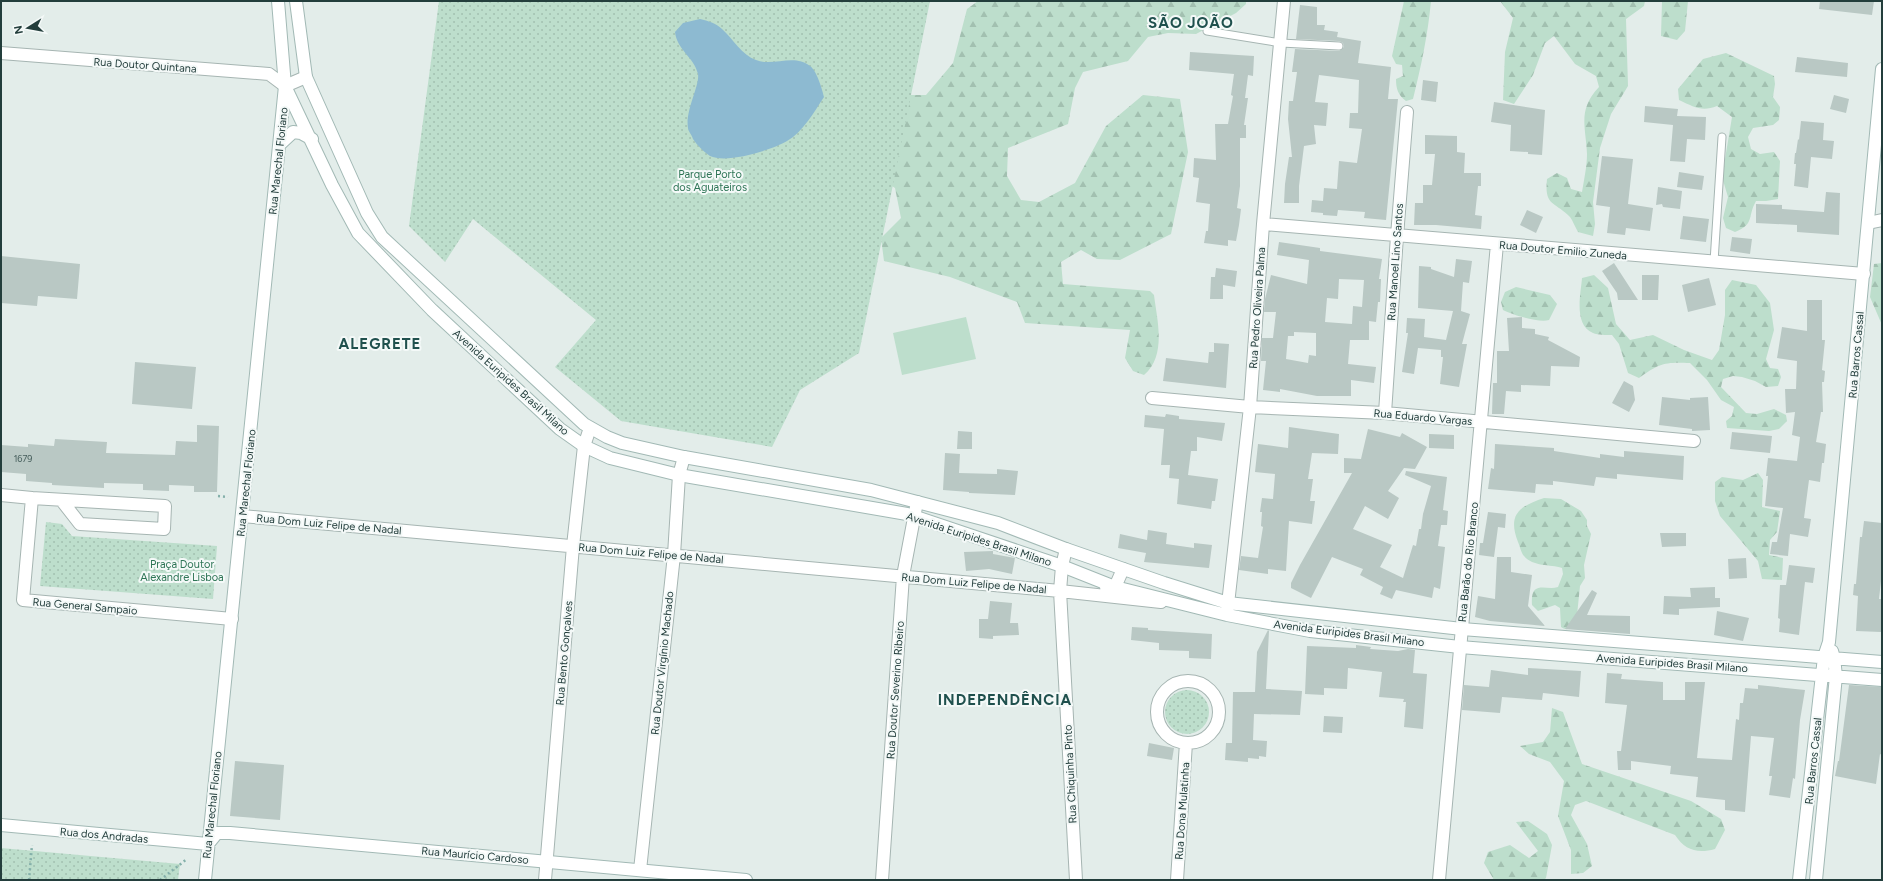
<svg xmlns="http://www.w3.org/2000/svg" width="1883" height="881" viewBox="0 0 1883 881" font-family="Figtree,sans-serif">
  <defs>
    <pattern id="forest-firs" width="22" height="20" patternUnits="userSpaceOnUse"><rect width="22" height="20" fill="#bddecc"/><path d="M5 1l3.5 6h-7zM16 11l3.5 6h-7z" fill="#a2c0b0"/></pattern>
    <pattern id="park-dots" width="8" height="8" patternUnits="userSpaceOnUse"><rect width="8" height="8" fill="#bddecc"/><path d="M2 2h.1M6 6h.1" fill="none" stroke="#a2c0b0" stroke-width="1.8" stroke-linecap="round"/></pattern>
  </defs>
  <rect width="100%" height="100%" fill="#e3edea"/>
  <path fill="#bddecc" d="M966 317 976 359 902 375 893 333Z"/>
  <path fill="url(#forest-firs)" d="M978 1H1246V4L1236 13 1196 34 1168 33 1148 37 1128 61 1083 72 1075 88 1068 124 1008 148 1007 176 1021 200 1039 202 1075 183 1106 126 1143 95 1180 99 1188 152 1171 234 1120 260 1097 259 1081 250 1061 262 1063 284 1150 291 1154 295C1157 320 1167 355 1144 375L1133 371 1125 358 1130 330 1025 323 1017 302 950 277 884 261 881 238 901 218 895 188 859 165 910 95H926L953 63 967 9Z
    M1404 1H1431C1428 34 1421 67 1413 99L1406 101C1398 95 1396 89 1396 79L1403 76 1402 65 1396 64 1392 56Z
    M1500 1H1645L1644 6 1626 19 1628 86 1611 114 1600 148 1593 202 1595 224 1593 236 1578 232C1575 227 1573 221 1570 217 1555 201 1544 207 1547 179L1557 173 1567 178 1571 189 1582 192C1584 180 1587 166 1587 154 1586 127 1577 110 1599 87L1596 76 1575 64 1554 36 1545 43 1533 75 1514 104 1503 100 1505 52 1513 18Z
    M1662 1H1688L1685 31 1677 40 1661 36Z
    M1726 53 1774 76 1775 84 1773 97 1780 107 1779 120 1773 125 1753 128 1748 137 1751 149 1760 154 1774 152 1780 161 1778 199 1766 201H1756C1747 217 1755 224 1735 232L1726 228 1723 218 1728 197 1722 177 1732 117 1717 106C1702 112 1694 107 1679 100L1678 89 1703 59Z
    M1882 263V325L1870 297 1874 264Z
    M1594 275 1608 288 1616 324 1630 340 1653 335 1684 350 1712 360 1719 350 1725 315V290L1732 280 1756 285 1770 303 1774 330 1766 359 1770 368 1778 369 1781 377 1778 386 1766 387 1755 381 1742 377 1733 376 1723 379 1721 387 1746 413 1757 414 1774 409 1786 415 1787 421 1779 429 1769 431 1727 428 1726 421 1732 416 1734 407 1721 400 1707 380 1690 363C1664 362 1660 363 1639 378L1628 373 1619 344 1612 335C1606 335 1598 335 1593 333 1573 325 1581 293 1582 278Z
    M1516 287 1550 295 1557 304 1549 320C1539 323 1513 315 1503 310L1501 302 1505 292Z
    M1758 473 1763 480 1762 507 1780 511 1777 532 1770 540 1769 555 1783 558 1782 580 1762 579 1758 561 1720 516 1715 501V482L1722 477 1743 480Z
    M1544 498 1561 499 1581 511 1587 520V526L1591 534 1584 565 1585 578 1580 586 1576 625C1570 629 1567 631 1561 627L1560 608 1555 605 1538 611 1532 605C1530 579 1546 591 1558 587L1563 574 1562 568C1550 564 1533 567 1524 556 1521 553 1520 546 1518 542 1507 514 1520 506 1544 498Z
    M1552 708 1563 712 1582 764 1691 801 1721 819 1725 830 1715 849C1697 854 1685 850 1675 835L1586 801 1575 805 1571 815 1587 844 1592 866 1583 873 1571 874V850L1558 816 1564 781 1550 762 1529 754 1520 746 1543 742 1550 732Z
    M1528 821 1547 834 1552 845 1546 878 1544 880H1494L1484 863 1488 852 1510 845 1529 858 1538 851 1516 822Z"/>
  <path fill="url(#park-dots)" d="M439 1H930L859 353 800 390 772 447 621 421 555 367 596 320 473 219 445 262 409 226Z
    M46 522 62 524 72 536 217 546 213 599 40 586Z
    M1165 712a22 22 0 1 1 44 0a22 22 0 1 1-44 0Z
    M1 848 180 864 178 880H1Z"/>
  <path fill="#8dbad1" d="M700 19C708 21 716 23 722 29 733 39 742 55 756 60 773 67 794 53 810 66 817 71 822 89 824 97 814 112 803 132 787 141 772 150 727 164 710 156 704 152 697 145 693 139 692 135 688 131 688 128 685 111 700 85 698 74 694 57 677 50 675 32L683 23Z"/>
  <path fill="#b9c8c4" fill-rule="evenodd" d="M1820 1H1874L1872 15 1819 9Z
    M1300 5 1317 7V25H1325L1324 30 1338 32 1337 37 1361 41 1358 63 1391 67 1388 99H1398L1386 220 1364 218 1365 212 1338 210 1337 216 1323 215V213L1311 212 1312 200 1323 201 1324 188 1337 189 1339 161 1357 163 1362 129 1349 128 1350 113H1358L1359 80 1319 75 1315 102 1328 103 1326 126 1314 125 1316 144 1304 146 1299 186V203H1284L1285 184 1289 157H1292L1288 119 1289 101H1293L1297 72H1292L1295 49 1339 51 1344 47 1343 43 1339 41 1296 39Z
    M1190 52 1254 56 1253 76 1248 75 1245 98H1248L1244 125H1246V138H1240V186L1237 208 1241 209 1239 225 1236 241 1228 240V246L1204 243 1206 231H1208L1210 204 1196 202 1199 178 1193 177 1194 158 1216 160 1215 124H1228L1233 96 1231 95 1234 74 1189 70Z
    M1797 57 1848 63 1847 77 1795 72Z
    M1423 80 1438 82 1436 102 1421 100Z
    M1834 95 1849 99 1846 113 1830 109Z
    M1494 102 1545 110 1542 155 1528 154V152L1510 151 1511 125 1491 122Z
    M1645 106 1678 109 1677 116 1706 117 1705 140 1687 139 1685 162 1670 161 1673 125 1644 122Z
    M1801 121 1824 123 1823 140 1834 141 1832 159 1811 157 1808 188 1794 186 1796 164H1794L1795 153H1796L1798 139 1799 140Z
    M1425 135 1457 136V152L1465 153 1464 173H1481V186H1478L1475 215 1482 216 1481 229 1436 225H1414L1415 203H1423V185H1432L1435 154H1425Z
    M1602 156 1633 159 1628 204 1653 208 1650 231 1626 228 1625 235 1607 233 1610 207 1596 205Z
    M1679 172 1704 176 1702 190 1677 187Z
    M1658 187 1682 191 1680 209 1663 207 1662 204 1656 205Z
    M1826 192 1840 193 1839 235 1797 232V225L1756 223V204L1782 205V209L1824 212Z
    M1527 210 1543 217 1536 233 1520 225Z
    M1683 216 1709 219 1706 242 1680 239Z
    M1732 237 1752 239 1750 254 1730 251Z
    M1279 242 1320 248V251L1382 259 1379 279H1381L1380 302H1378L1376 322 1369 321V340H1350L1348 364 1376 367 1374 383 1351 380V396H1317L1280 389V392L1263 390 1266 361H1261L1262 338H1273L1276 312H1264L1265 299 1271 275 1307 284 1309 260 1277 255ZM1339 279 1364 280 1362 307 1353 306 1352 324 1325 322 1327 298 1338 299ZM1294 332 1316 333V356L1309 355 1308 363 1286 359 1288 336H1294Z
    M1 256 80 264 77 299 38 296 37 306 1 303Z
    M1456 259 1472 261 1469 283 1463 282 1461 311 1470 314 1462 344H1467L1459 387 1440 384 1443 357H1441V350L1418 348 1414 374 1402 372 1408 333H1406L1407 318 1425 319 1424 337 1446 340 1453 311 1418 308 1419 266 1431 267V269L1454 277Z
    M1614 263 1638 300H1618L1617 293 1602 271Z
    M1216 268 1237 271 1235 287 1223 285V299H1210L1211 277H1215Z
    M1642 275H1659L1658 300H1642Z
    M1709 278 1716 305 1688 312 1682 285Z
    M1807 300H1822V340H1825L1822 370 1825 371 1824 382H1822L1823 412H1821L1816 442 1826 444 1824 463H1822L1820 482 1809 480 1804 518 1811 519 1808 537 1790 534 1788 556 1770 554 1772 542H1777L1783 508 1765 506 1768 476H1766L1768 458 1797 461 1800 437 1792 435 1795 412 1786 413 1785 389H1796L1797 361 1777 358 1782 327 1807 331Z
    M1522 317V328L1535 329V334L1549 337 1548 340 1580 357 1579 367 1551 366 1550 386 1521 385V392L1506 391 1504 414H1492L1493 383H1497V351H1509L1507 318Z
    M1214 343 1229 344 1226 388 1163 381 1166 358 1208 363 1209 352H1214Z
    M135 362 196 367 192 409 132 404Z
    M1624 381 1633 386 1635 400 1629 412 1612 403Z
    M1662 397 1690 400V398L1708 397 1710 430 1692 431V429L1659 425Z
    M1166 414 1179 416V419L1225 423 1222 441 1197 437V451H1191L1188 475 1218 479 1215 501H1212L1211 509 1177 504 1179 479 1169 478 1170 465H1161L1164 429 1144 427 1145 415 1165 417Z
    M197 425 219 426 217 492H194V486L169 485V491L143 490V484L104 483V488L52 485V483L26 481V474L1 472V445L28 447V444L54 446 55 439 107 442 106 453 175 455 176 441 197 442Z
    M1289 427 1339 434 1338 454 1312 453 1308 479H1313L1310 501H1315L1312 524 1289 521 1286 571 1268 569V574L1239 570 1241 556 1258 558 1263 527 1261 526 1262 512H1260L1262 498 1273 499 1275 474 1255 472 1258 444 1288 448Z
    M1368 429 1400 437 1402 433 1427 447 1415 469 1404 468 1388 491 1399 498 1388 519 1365 506 1353 529 1392 545 1380 567 1403 578 1413 545 1416 546 1419 529H1421L1423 514 1431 486 1405 475 1406 471 1447 477 1443 510 1448 511 1447 525H1441L1438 546 1445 547 1441 582 1440 589 1434 587 1432 598 1396 590 1392 599 1380 594 1383 587 1360 575 1363 569 1332 557 1311 598 1291 588V583L1300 565 1352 473H1344V458L1361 459Z
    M958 431 972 432V449H957Z
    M1732 432 1772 436 1770 453 1730 449Z
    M1429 434 1454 435V449L1429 448Z
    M1495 444 1554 448V451L1600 458V454L1624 457V451L1684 456 1683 480 1617 474V479L1596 477 1594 486 1553 481V485L1536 484 1535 493 1488 489 1491 468 1494 469Z
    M945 453 960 454 959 473 997 474V469L1018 471 1015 495 969 493V492L943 490Z
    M1488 512 1506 514 1505 528 1498 527 1494 557 1479 555 1480 543H1483Z
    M1864 521 1882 523V572L1879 599H1882L1881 632 1856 631 1858 596 1853 595 1854 584H1856L1860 537H1862Z
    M1148 530 1167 533 1166 544 1194 548V543L1212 545 1209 568 1144 562 1146 553 1118 548 1120 534 1147 540Z
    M1660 533H1686V546L1662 547Z
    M993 551V554L1015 558 1012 574 989 569 966 571 964 552Z
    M1497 557H1511V572L1532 575 1528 606 1545 626 1490 621 1475 617 1478 596 1495 599Z
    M1746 558 1747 578 1729 579 1728 559Z
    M1789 565 1815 568 1813 583 1805 582 1799 635 1779 632 1780 619 1778 618 1780 585H1786Z
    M1715 587V598H1720V607L1679 609V615L1663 614 1664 596 1691 597 1690 588Z
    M1592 590 1597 593 1587 615 1630 616V634L1565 629Z
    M990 601 1012 603 1010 623H1018L1019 635 993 636V639L979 638V619H988Z
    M1717 611 1749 618 1743 641 1714 635Z
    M1132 627 1148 628V630L1212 634 1211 659 1189 658V651L1159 650V643L1131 640Z
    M1268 630 1269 631 1266 689 1302 691 1300 715 1254 714 1253 740 1267 741 1266 757 1259 756V759L1248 758V762L1225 760 1226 743H1232L1233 692H1255L1257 652Z
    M1356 645 1371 647 1370 649 1398 651 1408 649 1415 650 1413 673 1427 674 1423 729 1404 727 1406 702H1403L1404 699 1379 697 1382 672 1348 668 1347 689 1324 688V695L1305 694 1307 646 1356 648Z
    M1528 668 1581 671 1579 697 1543 693 1542 700 1502 697 1500 713 1462 710 1464 685 1489 687 1491 670 1528 675Z
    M1607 673 1622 674 1621 679 1663 682V700H1685V682H1705L1697 758 1732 760 1736 719 1739 720 1740 703H1743L1745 688 1758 689V685L1805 690 1800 720 1795 779 1793 778 1790 798 1769 795 1772 776H1769L1774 738 1751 736 1745 812 1725 810V800L1696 797 1698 777 1670 774 1671 766 1631 761V770H1618L1617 751H1621L1627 705 1605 703Z
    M1849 685 1882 687V755L1880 754 1876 784 1835 776 1838 761H1839Z
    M1324 716 1343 717 1342 733 1323 732Z
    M1149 743 1174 748 1172 760 1147 756Z
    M235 761 284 765 280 820 230 816Z"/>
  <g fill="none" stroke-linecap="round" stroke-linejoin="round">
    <g stroke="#a6b5b2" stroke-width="9">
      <path id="lane" d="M1207 31 1281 43 1339 46
        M1714 262 1722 137"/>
    </g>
    <g stroke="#a6b5b2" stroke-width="14">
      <path id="street" d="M1 53 269 74 285 86 306 77
        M1868 223 1882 220
        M1263 224 1864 274
        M1152 398 1250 407 1385 413 1694 441
        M1385 413 1397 236 1407 112
        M1 495 32 498 23 600 232 619
        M32 498 165 506 164 529 80 524 62 501
        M242 516 1060 591 1161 602
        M1066 549 1062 566 1060 591 1076 880
        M1106 587H1115L1123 569
        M1227 613 1250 407 1263 224 1284 1
        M1157 712a31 31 0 1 1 62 0a31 31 0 1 1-62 0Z
        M640 870 674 555 679 475 684 457
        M545 880 573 546 584 446 590 428
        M882 880 903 576 917 502
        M1177 880 1186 743
        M1439 880 1497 244"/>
    </g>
    <g stroke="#a2b9b5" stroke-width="14">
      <path id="secondary" d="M278 1 285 86 332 185 358 233 432 310 560 429 584 446 610 458 679 475 907 514 1062 566 1115 587 1227 615 1310 631 1460 647 1882 680
        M296 1 306 77 367 213 382 237 584 424 607 437 622 443 684 457 871 490 998 523 1066 549 1164 583 1228 603 1462 629 1882 662
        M280 144 293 132 301 133 312 139
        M1 825 208 844
        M208 844 217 833H230L746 880
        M205 880 285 86
        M1799 880 1824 657 1829 642 1882 69
        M1816 880 1836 676 1834 658 1832 651"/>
    </g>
    <path stroke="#84b0aa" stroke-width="2.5" stroke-dasharray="2 3" stroke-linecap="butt" d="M218 496 228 497
      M29 880 32 845
      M160 880 187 859"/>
    <use href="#lane" stroke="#fff" stroke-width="7"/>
    <use href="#street" stroke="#fff" stroke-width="12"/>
    <use href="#secondary" stroke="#fff" stroke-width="12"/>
  </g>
  <g text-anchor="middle" stroke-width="4" stroke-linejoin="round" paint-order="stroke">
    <g font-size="9" fill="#48605e">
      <text x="23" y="462">1679</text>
    </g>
    <g font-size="11" fill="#233e3c" stroke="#f4f9f8">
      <text transform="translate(145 65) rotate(4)" y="4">Rua Doutor Quintana</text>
      <text transform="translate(278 161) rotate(-84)" y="4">Rua Marechal Floriano</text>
      <text transform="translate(1563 250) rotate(5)" y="4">Rua Doutor Emilio Zuneda</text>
      <text transform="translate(1395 262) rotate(-86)" y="4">Rua Manoel Lino Santos</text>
      <text transform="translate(1257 308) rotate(-86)" y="4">Rua Pedro Oliveira Palma</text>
      <text transform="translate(1856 355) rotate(-85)" y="4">Rua Barros Cassal</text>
      <text transform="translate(511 382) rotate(42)" y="4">Avenida Euripides Brasil Milano</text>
      <text transform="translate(1423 417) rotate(5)" y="4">Rua Eduardo Vargas</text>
      <text transform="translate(246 483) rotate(-84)" y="4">Rua Marechal Floriano</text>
      <text transform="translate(329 524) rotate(5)" y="4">Rua Dom Luiz Felipe de Nadal</text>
      <text transform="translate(979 539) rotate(18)" y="4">Avenida Euripides Brasil Milano</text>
      <text transform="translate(651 553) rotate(5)" y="4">Rua Dom Luiz Felipe de Nadal</text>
      <text transform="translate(1468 562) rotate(-84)" y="4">Rua Barão do Rio Branco</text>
      <text transform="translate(974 583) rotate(5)" y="4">Rua Dom Luiz Felipe de Nadal</text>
      <text transform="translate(85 606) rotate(5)" y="4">Rua General Sampaio</text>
      <text transform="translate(1349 633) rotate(7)" y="4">Avenida Euripides Brasil Milano</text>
      <text transform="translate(564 653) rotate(-85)" y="4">Rua Bento Gonçalves</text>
      <text transform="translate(662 663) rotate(-84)" y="4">Rua Doutor Virgínio Machado</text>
      <text transform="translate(1672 663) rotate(4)" y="4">Avenida Euripides Brasil Milano</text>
      <text transform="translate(895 690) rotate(-86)" y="4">Rua Doutor Severino Ribeiro</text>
      <text transform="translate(1813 761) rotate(-84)" y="4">Rua Barros Cassal</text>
      <text transform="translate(1070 774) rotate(-93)" y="4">Rua Chiquinha Pinto</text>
      <text transform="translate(212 805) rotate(-84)" y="4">Rua Marechal Floriano</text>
      <text transform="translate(1182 811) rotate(-86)" y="4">Rua Dona Mulatinha</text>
      <text transform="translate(104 835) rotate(5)" y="4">Rua dos Andradas</text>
      <text transform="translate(475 855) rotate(5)" y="4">Rua Maurício Cardoso</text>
    </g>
    <g font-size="11" fill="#2e7556" stroke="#f4f9f8">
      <text x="710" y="178">Parque Porto<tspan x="710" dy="13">dos Aguateiros</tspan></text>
      <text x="182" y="568">Praça Doutor<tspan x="182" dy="13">Alexandre Lisboa</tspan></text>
    </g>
    <g font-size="15" font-weight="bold" letter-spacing="1" fill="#1f504d" stroke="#f4f9f8">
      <text x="1191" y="28">SÃO JOÃO</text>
      <text x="380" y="349">ALEGRETE</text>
      <text x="1005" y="705">INDEPENDÊNCIA</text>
    </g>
  </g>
  <rect width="1883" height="881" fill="none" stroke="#233e3c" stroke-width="4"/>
  <g transform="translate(28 28) rotate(259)" stroke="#f4f9f8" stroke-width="3" paint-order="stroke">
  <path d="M0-3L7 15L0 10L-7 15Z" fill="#233e3c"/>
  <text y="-6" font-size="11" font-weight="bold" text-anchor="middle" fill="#233e3c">N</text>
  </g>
</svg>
